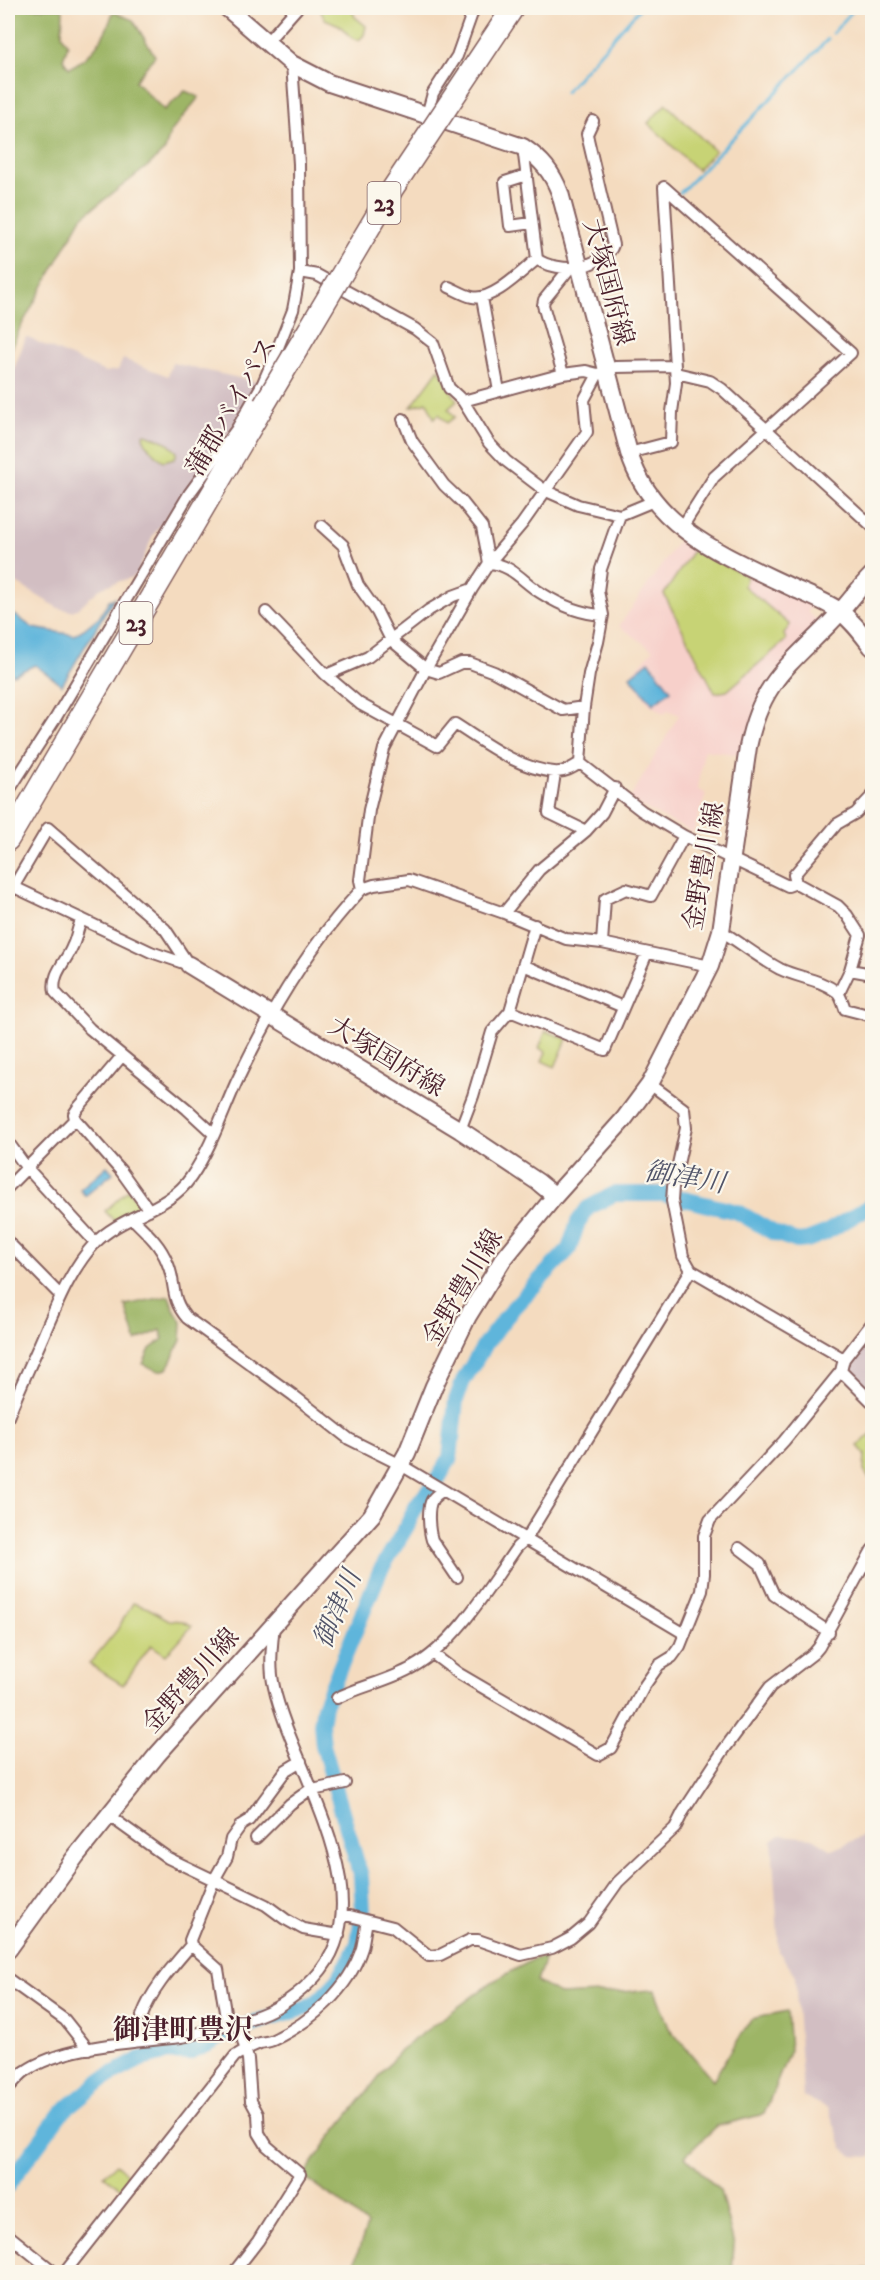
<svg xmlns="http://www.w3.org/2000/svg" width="880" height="2280" viewBox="0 0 880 2280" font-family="'IM FELL DW Pica','Noto Serif JP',serif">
  <rect width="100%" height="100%" fill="#fbf7ec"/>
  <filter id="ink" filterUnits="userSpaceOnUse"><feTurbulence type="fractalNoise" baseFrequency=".0167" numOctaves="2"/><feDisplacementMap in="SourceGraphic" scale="12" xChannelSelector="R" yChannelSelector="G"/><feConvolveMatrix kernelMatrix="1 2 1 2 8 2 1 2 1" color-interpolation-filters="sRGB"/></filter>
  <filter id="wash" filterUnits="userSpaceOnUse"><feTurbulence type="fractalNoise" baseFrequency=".008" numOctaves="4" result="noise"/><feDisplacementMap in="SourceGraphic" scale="24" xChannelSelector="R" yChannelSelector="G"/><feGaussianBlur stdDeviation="1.35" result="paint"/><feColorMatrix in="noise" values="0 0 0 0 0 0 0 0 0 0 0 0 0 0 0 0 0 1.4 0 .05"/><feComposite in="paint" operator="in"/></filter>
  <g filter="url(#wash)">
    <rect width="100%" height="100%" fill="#f4dbbf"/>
    <path fill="#f7d0ca" d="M681 537 719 560 814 602 807 612 822 624 792 654 742 755 704 750 698 789 706 794 693 833 629 800 679 715 668 710 664 714 649 704 629 676 653 650 619 626Z"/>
    <path fill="#d2bec2" d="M26 337 105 372 118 370 123 359 168 376 172 363 257 382 230 432 153 535 137 574 133 577 102 587 77 609 71 611 58 608 8 578V385Z
      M872 1331V1395L848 1369 847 1363 853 1353Z
      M872 1832V2157L853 2156 843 2148 828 2108 803 2096 795 1975 779 1952 772 1841 780 1835 813 1838 832 1850Z"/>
    <path fill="#c7d374" stroke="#887950" stroke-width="1.5" d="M319 8H351L355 17 366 26 364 35 359 40 352 38 339 25 325 19Z
      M666 104 715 151 697 170 648 123Z
      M439 369 457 401 448 409 455 417 447 423 439 414 434 418 427 402 411 407Z
      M146 434 166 442 177 452 175 458 164 461C156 457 143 444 143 435Z
      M694 549 747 576 744 586 790 625 784 634 786 640 727 691 715 693 664 594Z
      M546 1031 567 1039 555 1067 542 1061 546 1052 539 1048Z
      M128 1190 141 1206 140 1210 116 1223 105 1211Z
      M872 1433V1475L869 1478 864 1471 865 1454 858 1446Z
      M133 1603 148 1608 169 1620 183 1621 192 1626 166 1655 151 1645 123 1685 89 1664 117 1630Z
      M116 2164 131 2177 121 2189 104 2175Z"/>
    <path fill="#9db566" stroke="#746a48" stroke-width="1.5" d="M8 8H61L63 10 62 35 68 45 63 59 69 68C92 57 106 36 113 12L133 20 155 56 135 81 164 110 185 91 199 97 170 133 165 150 148 166 82 217 19 330 8 357Z
      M169 1296 175 1312 182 1322 181 1340 167 1369 158 1371 143 1364 150 1349 163 1339 161 1330 136 1341 125 1305Z
      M545 1957 537 1982 561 1995 655 1990 669 2028 713 2080 751 2019 787 2011 790 2050 764 2114 717 2126 685 2156 720 2191 734 2245 732 2272H351L367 2225 338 2200 303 2177 327 2142 400 2050 492 1982 534 1959Z
      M867 2269 872 2272H811L817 2270Z"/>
    <path fill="#5eb5db" stroke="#546a83" stroke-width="1.5" d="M114 598 62 685 35 665 13 675 8 669V616L15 615 33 628 74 635 84 629 100 616 109 600Z
      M649 661 671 690 653 704 630 676Z
      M107 1166 113 1173 85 1196 80 1189Z"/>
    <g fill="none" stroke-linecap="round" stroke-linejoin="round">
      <path stroke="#5eb5db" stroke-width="3" d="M833 33 855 8
        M565 92 640 8
        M680 193 828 39"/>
      <path stroke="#5eb5db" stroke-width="16" d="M8 2185 61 2113 103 2079 141 2059 168 2052 189 2053 213 2042 232 2030 305 2008 315 2004 334 1985 350 1960 358 1943 363 1910 361 1877 323 1745 321 1724 324 1706 380 1571 407 1526 415 1508 439 1477 450 1458 456 1400 463 1381 486 1343 513 1308 569 1249 578 1222 588 1208 614 1194H663L738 1212 774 1233 797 1241 807 1240 825 1233 872 1205"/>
    </g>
  </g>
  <g filter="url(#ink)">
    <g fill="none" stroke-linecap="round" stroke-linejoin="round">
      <g stroke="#86615f" stroke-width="14">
        <path id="street" d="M266 43 297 8
          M427 115 433 93 457 56 474 8
          M523 147 537 259C545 266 568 270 579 267 590 265 610 256 613 245L588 139 587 134 593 121
          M527 175 505 182 510 226 532 223
          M664 187 851 353 714 477 681 529
          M300 272 317 275 415 329 433 343 449 388 463 401 489 443 506 461 544 490 578 505 620 515 654 501
          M449 287C456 290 464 295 472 297 492 302 522 271 537 259
          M482 298 499 391
          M676 373 710 381 722 389 872 526
          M563 374 543 305 544 300 570 268
          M463 401 563 374 586 371 598 374 615 367 674 366
          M403 419 412 441 444 485 463 503 482 527 489 563C511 564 523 582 541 593 560 605 581 614 603 615
          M629 453 671 442 672 412 676 383 664 187
          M620 515 601 569 598 591 603 615 598 642 589 674 584 707 580 763 642 811 684 836 788 886 796 883 838 906 847 915 860 935 850 970 839 993
          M322 526 343 545 358 585 377 612 391 640 426 669 439 673 461 663H470L494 672 563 710 584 707
          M266 612 326 675 360 704 437 746 455 724C485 743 517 768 554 772 564 773 572 768 580 763
          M326 675 368 657 429 610 453 596 472 589
          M555 773 549 813 586 831
          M8 792 55 719 189 494 236 430 263 383 275 355 293 310 300 272 299 164 292 64
          M796 883 794 875 837 824 856 813 872 796
          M14 887 151 952 189 965
          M362 889 374 885 409 880 504 913 566 939 602 943 710 966
          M8 896 48 828 165 929 189 965
          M504 913 539 870 586 831 602 813 615 788
          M82 919C77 928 77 938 72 947 66 962 51 974 55 992L90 1029 187 1109 214 1134
          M721 931C741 943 759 958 780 969 799 978 820 979 837 992 841 996 843 1003 845 1009L872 1016
          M602 943 605 899 626 889 651 896 684 836
          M523 965 623 1007
          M850 970 872 974
          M510 1011 605 1050 647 953
          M650 1084 684 1109 686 1128 673 1187 672 1201 683 1256 691 1270 844 1359
          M75 1119 121 1171 149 1210
          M460 1130 473 1096 492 1032 510 1011 535 925
          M8 1142 26 1167 95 1242
          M8 1187 75 1119 74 1114 78 1108 122 1056
          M132 1218C146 1232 160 1244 167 1262 177 1284 169 1297 187 1318L293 1395 349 1439 401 1465 685 1634
          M8 1242 61 1296
          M841 1371 872 1402
          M8 1417C19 1389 32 1362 44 1334 58 1302 71 1269 95 1243 123 1214 168 1211 191 1177 211 1148 222 1114 236 1083 269 1013 309 945 362 889L360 880 369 810 384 749 426 669 472 589 489 563 522 524 587 432 584 400 598 374
          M443 1490C440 1493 434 1496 432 1500 427 1509 429 1530 432 1540L457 1577
          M739 1548 760 1564 774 1595 829 1632
          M433 1654 458 1673 598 1755 611 1748 645 1685 659 1665 672 1657 680 1646 702 1591 704 1574V1536L710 1520 784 1441 841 1371 844 1359 872 1323
          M337 1698C361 1686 389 1681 413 1667 456 1643 489 1587 517 1547L526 1539 691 1270
          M108 1815 168 1858 266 1905 285 1919 303 1929 339 1935
          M256 1838 290 1804 308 1791 345 1783
          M342 1914 393 1927 429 1956 440 1955 470 1940H478L521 1955 552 1948 571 1938 589 1923 618 1882 675 1828 683 1812 723 1751 770 1687 814 1653 819 1647 872 1550
          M191 1945 218 1969 227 2024
          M8 1979 65 2020 88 2049
          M142 2016C151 1990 174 1965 191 1945L190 1940 214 1880 227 1857 231 1839 241 1825 249 1820 286 1770 301 1761
          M8 2088C13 2083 18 2077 24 2072 62 2045 136 2042 181 2037 195 2035 208 2030 221 2026 234 2022 247 2020 260 2015 281 2007 300 1993 315 1977 388 1899 292 1770 274 1687 269 1666 272 1645 274 1624
          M8 2235 54 2272
          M65 2272 235 2056C243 2051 251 2046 260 2043 264 2042 269 2042 273 2040 311 2022 349 1989 362 1948 364 1939 365 1930 367 1921
          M234 2272 258 2241 300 2174 267 2146 259 2133 258 2114 251 2101 248 2059 238 2022"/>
      </g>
      <g stroke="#86615f" stroke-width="20">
        <path id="secondary" d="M227 8 292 64 329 83 523 147C542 160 552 172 560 193L629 453C653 531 731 558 797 590 811 596 826 602 838 610 852 620 862 634 872 647
          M189 965 460 1130 538 1182 555 1196
          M8 1950 76 1856 157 1755 372 1515 407 1453 434 1386 468 1316 502 1261 555 1196 624 1119 650 1084 710 966 721 931 748 747C761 683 787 667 830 623 845 608 857 590 872 575"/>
      </g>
      <g stroke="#86615f" stroke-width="24">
        <path id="highway" d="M8 840 264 405"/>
      </g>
      <use href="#street" stroke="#fff" stroke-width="10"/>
      <use href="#secondary" stroke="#fff" stroke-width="16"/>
      <use href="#highway" stroke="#fff" stroke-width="21"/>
      <g stroke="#86615f" stroke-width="24" stroke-linecap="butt">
        <path id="highway-bridge" d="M264 405 393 188 513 8"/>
      </g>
      <use href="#highway-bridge" stroke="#fff" stroke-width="21"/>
    </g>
  </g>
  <g text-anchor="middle" stroke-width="4.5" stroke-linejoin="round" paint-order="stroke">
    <g fill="#fbf7ec" stroke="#7f6065" stroke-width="1.5">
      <rect x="367.5" y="182" width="33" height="42" rx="4.5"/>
      <rect x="119.5" y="602" width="33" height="42" rx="4.5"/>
    </g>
    <g font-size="24" font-weight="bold" fill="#4a1f2b">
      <text x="384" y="211">23</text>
      <text x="136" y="631">23</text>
    </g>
    <g font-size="26" fill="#4a1f2b" stroke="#fbf7ec">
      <text transform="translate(609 282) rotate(75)" y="9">大塚国府線</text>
      <text transform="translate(231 406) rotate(-60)" y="9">蒲郡バイパス</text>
      <text transform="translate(703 866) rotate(-80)" y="9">金野豊川線</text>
      <text transform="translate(387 1056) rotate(31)" y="9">大塚国府線</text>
      <text transform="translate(462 1287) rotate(-59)" y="9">金野豊川線</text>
      <text transform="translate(190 1680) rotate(-48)" y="9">金野豊川線</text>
    </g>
    <g font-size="27" font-style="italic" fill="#515469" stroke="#fbf7ec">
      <text transform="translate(685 1177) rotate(9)" y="9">御津川</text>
      <text transform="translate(337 1609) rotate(-67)" y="9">御津川</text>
    </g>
    <g font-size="28" font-weight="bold" fill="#4a1f2b" stroke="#fbf7ec">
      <text x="183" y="2039">御津町豊沢</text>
    </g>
  </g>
  <rect width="880" height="2280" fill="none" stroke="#fbf7ec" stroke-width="30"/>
</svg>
